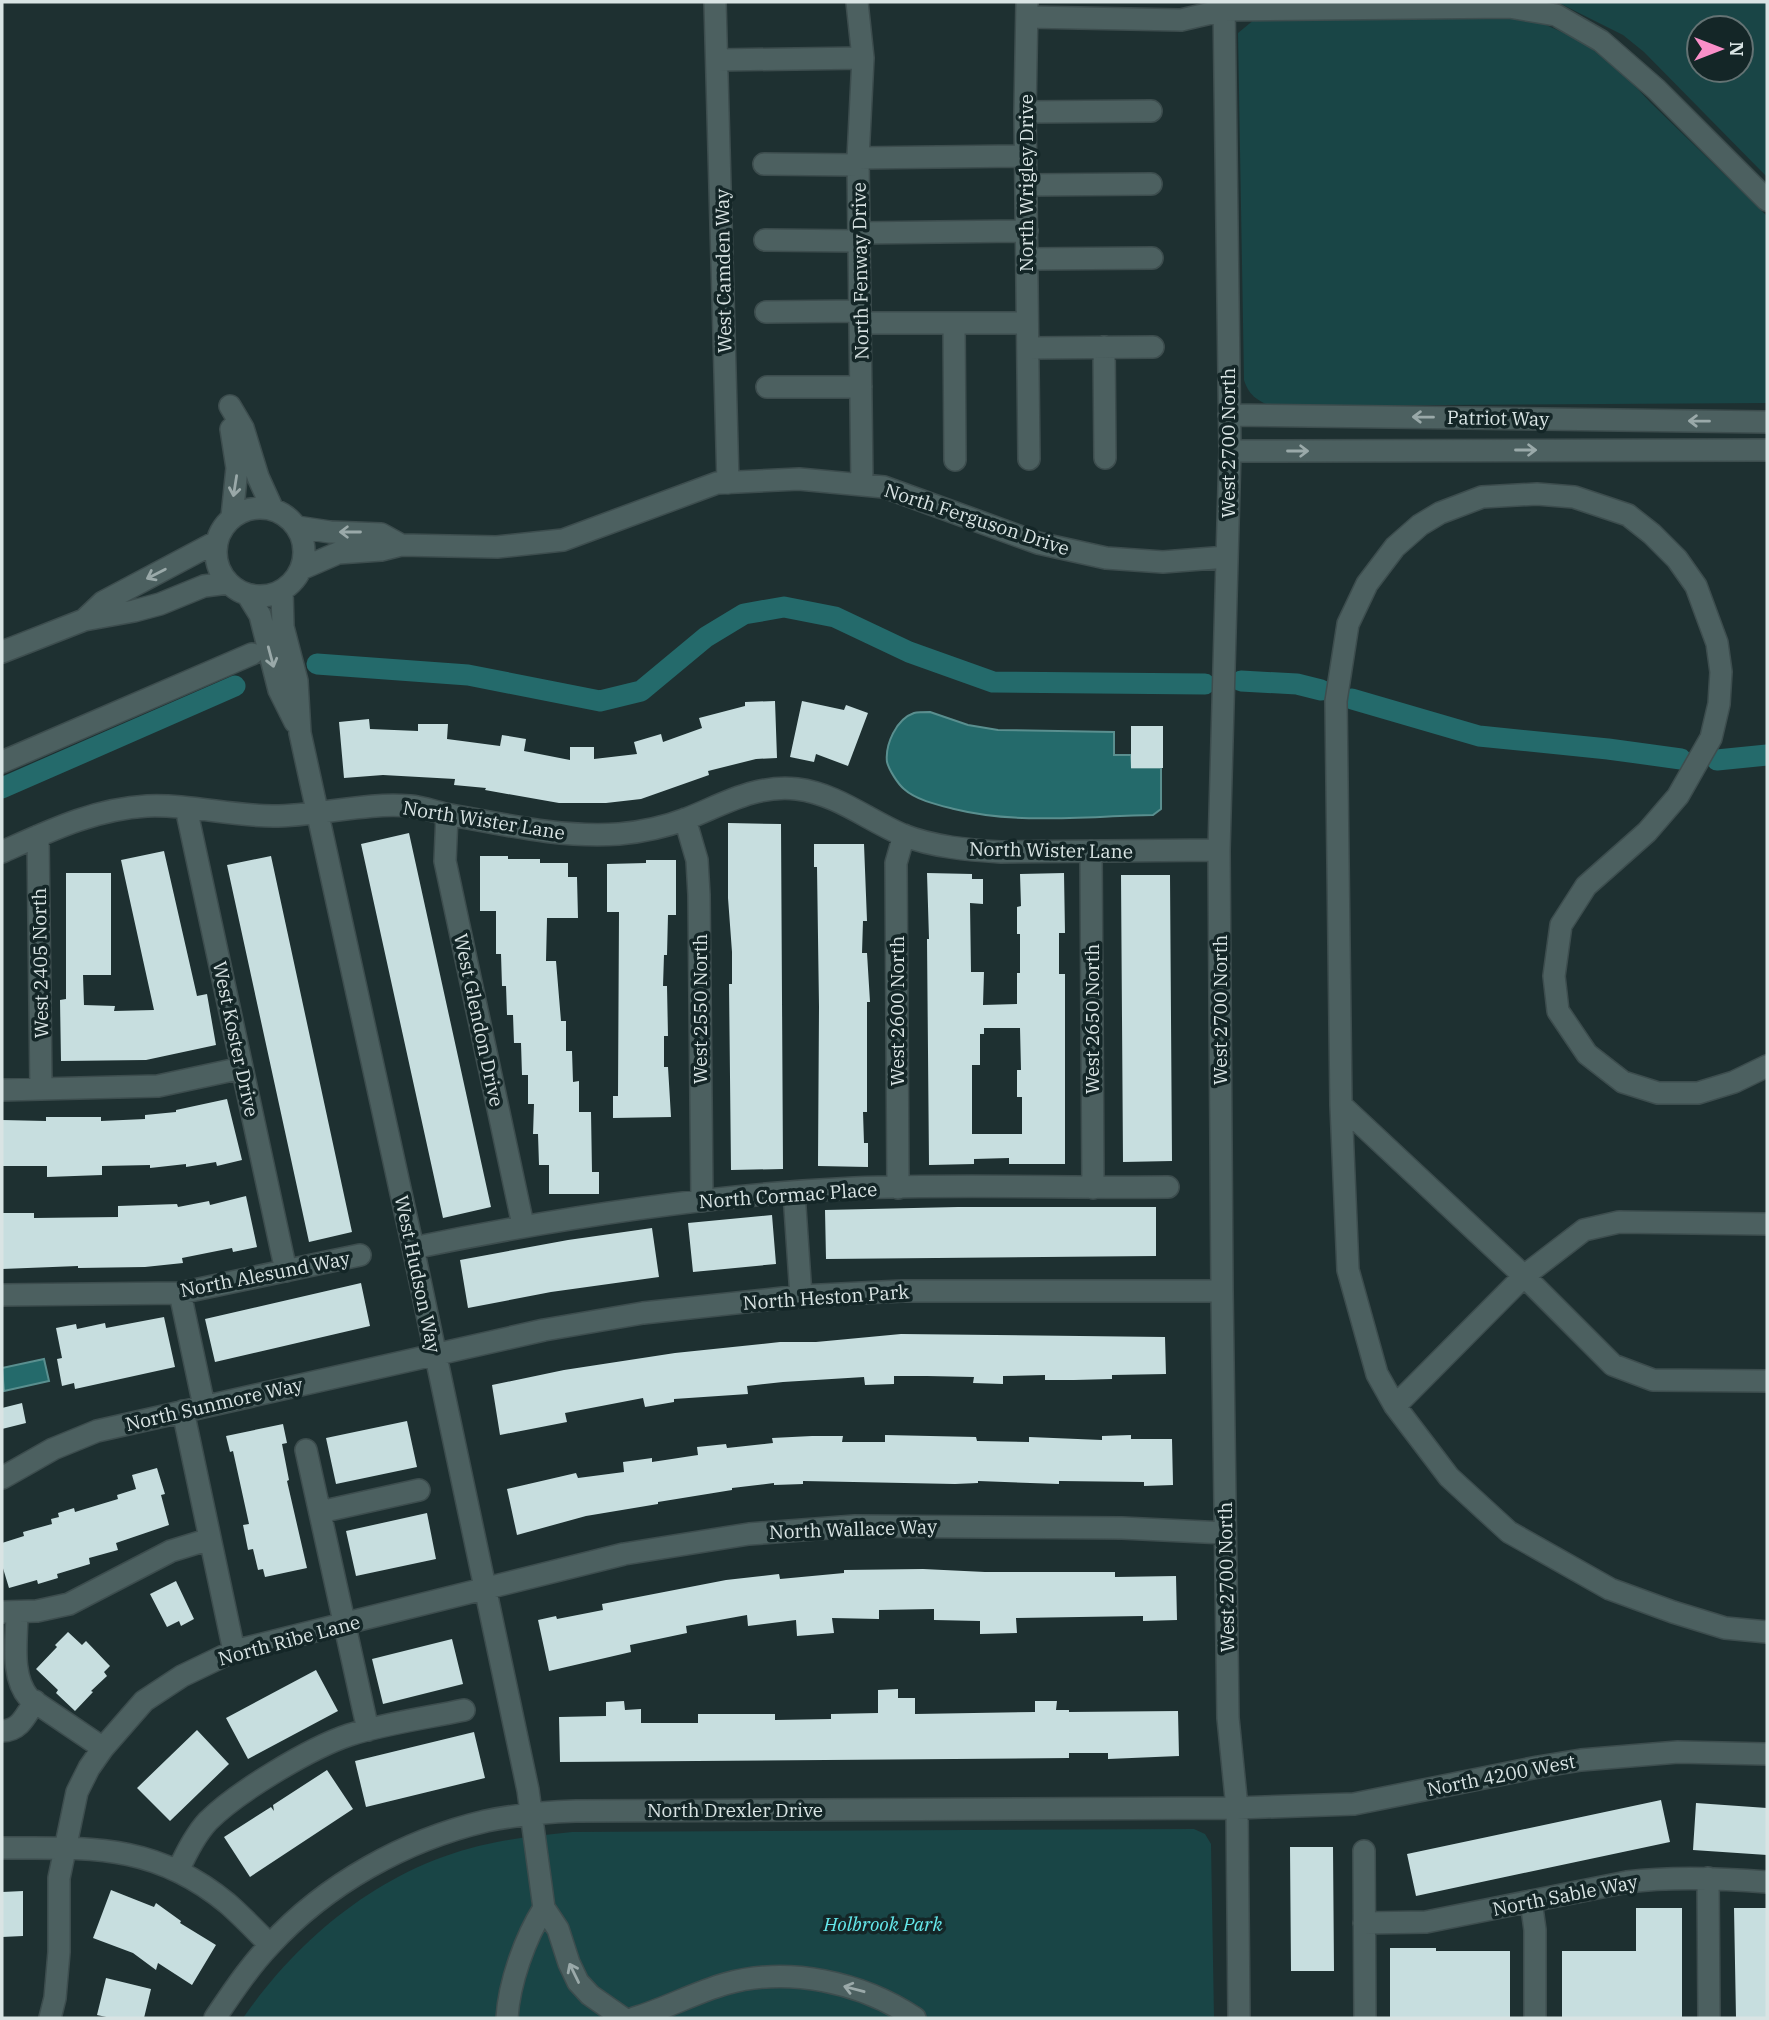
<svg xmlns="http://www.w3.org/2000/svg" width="1769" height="2020" viewBox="0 0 1769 2020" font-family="'IBM Plex Serif',serif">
  <rect width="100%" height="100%" fill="#1e3031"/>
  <path fill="#194546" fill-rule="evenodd" d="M1557 2H1767V177L1644 52 1623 35ZM1699 28H1741V70H1699Z
    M1496 16 1544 24 1577 39 1615 65 1650 102 1767 216V403L1271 406C1256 400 1249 395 1244 380L1238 33 1255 19Z
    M1194 1829 1205 1834 1211 1844 1214 2018H243C304 1931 391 1862 497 1842 522 1837 547 1835 572 1832Z"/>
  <path fill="#246a6b" stroke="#5a8f8f" stroke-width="2" d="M930 712 968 725 998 730 1114 732V755H1131L1132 768H1161V809L1153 815C1087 816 1018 825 954 809 938 805 916 800 904 789 898 784 889 770 887 762 885 745 896 719 914 713 918 712 925 712 930 712Z
    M44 1359 49 1381 4 1391 2 1368Z"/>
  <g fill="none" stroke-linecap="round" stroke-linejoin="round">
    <path stroke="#246a6b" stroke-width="21" d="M317 664 468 675 600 701 641 691 706 637 744 614 784 607 835 617 909 652 993 682 1205 684
      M1241 681 1297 684 1321 690
      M1352 699 1479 736 1608 749 1681 759
      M1717 760 1767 755
      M2 788 235 686"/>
  </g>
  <path fill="#c7dedf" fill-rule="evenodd" d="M775 701 777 758 756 759 708 771 709 775 641 799 606 803H559L485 790 486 788 454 785 455 779 383 775 344 778 339 722 369 719 370 729 418 731V724H448L447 739 500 746 502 735 526 739 524 751 570 760V747H594V759L637 754 634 742 661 734 663 742 702 728 699 718 745 706V702Z
    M802 701 844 710 846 705 868 713 848 766 816 754 814 762 790 757Z
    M1131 726H1163V768H1131Z
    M728 823 781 824 783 1169 731 1170 729 984H732V952L728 898Z
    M409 833 491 1207 443 1218 361 844Z
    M814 844H864L867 921H863L862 953H867L870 1002H867V1112H863L864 1143H868V1167L818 1166 819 1007 817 867H814Z
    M164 851 197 996 207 994 216 1045 146 1060 61 1061 60 1000 66 999V873H111V975H83L84 1005 115 1006 114 1011 154 1010 121 860Z
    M271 856 352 1232 309 1242 227 865Z
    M480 856H508V859H540V863H568V877H577L578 918H547L546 961H556L561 1021H566V1051H572L573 1082 579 1081V1112H591L592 1172H599V1194H549V1165H539L538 1134H533L534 1104H528V1075H522L521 1043H514L513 1015H507L506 986H502L501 954H496V911H480Z
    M646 860H676V915H668L667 955H664L663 986H667L668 1036H664V1067H668L671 1117 613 1118V1096H618L619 912H607V864L646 863Z
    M927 873 972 874V879H983V904L970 903 971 972H984L983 1005 1017 1004V973H1020V934H1017V907L1021 906 1020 874 1064 873 1065 933H1059V974H1065V1164H1009V1158L974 1159V1164L929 1165 927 939H929ZM984 1028H1020L1021 1070H1017V1097H1022V1134H972V1065H980V1034H984Z
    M1121 875H1170L1172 1161 1123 1162Z
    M227 1099 242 1160 217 1166 216 1162 186 1167V1164L150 1168V1165L102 1166V1175L47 1177V1166H2V1120L46 1121V1117H101V1121L145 1119V1115L176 1112V1110Z
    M246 1196 257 1247 233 1252 232 1248 182 1258 183 1263 145 1267 78 1268V1266L2 1269V1213H34V1218L118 1217V1206L177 1204 178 1207 209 1201 210 1205Z
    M958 1207H1156V1256L826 1259 825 1210Z
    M772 1215 776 1264 693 1272 688 1223Z
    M652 1228 659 1277 551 1292 468 1308 460 1260 568 1240Z
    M361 1283 370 1326 215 1362 205 1319Z
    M164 1317 175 1367 75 1389 74 1383 62 1386 57 1359 62 1358 56 1328 76 1324 77 1329 105 1323 106 1328Z
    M901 1334 1165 1337 1166 1374 1112 1375V1379L1074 1380H1045V1375L1003 1376V1384L973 1383 974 1377 927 1376H894V1384L865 1385 864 1377 783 1382 747 1386 748 1394 674 1399V1402L645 1407 643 1398 565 1413 567 1422 500 1435 492 1385 564 1370 675 1353 780 1342H816Z
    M22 1403 26 1423 2 1429V1408Z
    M407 1421 417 1467 336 1484 326 1438Z
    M283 1424 287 1443 282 1444 289 1480 287 1481 307 1568 265 1577 263 1569 258 1570 253 1549 248 1550 243 1525 249 1524 233 1451 230 1452 226 1436Z
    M885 1435 976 1437 977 1441 1029 1442V1437L1102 1440V1436L1131 1435V1439H1172L1173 1485 1144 1486V1482L1059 1481V1484L978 1481V1483L955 1484 803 1481V1484L774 1485V1483L732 1488V1490L658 1502V1504L586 1516 517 1535 507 1489 576 1473 578 1478 624 1472 623 1462 652 1458V1462L698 1455 697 1447 726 1444 727 1448 773 1443 772 1438 812 1436H843L842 1442H885Z
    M157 1468 165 1494 161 1495 169 1525 116 1543 118 1550 89 1558 90 1564 57 1574 58 1578 38 1584 37 1580 9 1588 2 1565V1543L24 1536 23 1532 52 1524 51 1519 59 1517 58 1513 74 1508 75 1512 118 1499 117 1495 136 1489 132 1475Z
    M427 1513 436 1559 356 1576 346 1531Z
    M923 1569 985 1572H1115V1577L1176 1576 1177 1620 1143 1621V1616L1016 1618 1017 1633 980 1634V1621L934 1620V1609L879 1610V1619L832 1618 834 1633 797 1636 796 1620 748 1626 747 1615 686 1626 687 1633 630 1645 631 1652 549 1671 538 1620 556 1616 557 1619 603 1610 602 1604 726 1580 779 1574 780 1579 844 1573V1570Z
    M176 1581 194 1619 181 1626 179 1621 167 1627 150 1594Z
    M68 1632 82 1645 86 1641 110 1666 104 1672 107 1676 91 1691 93 1692 75 1711 56 1693 58 1690 36 1669 57 1647 55 1645Z
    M452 1639 463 1684 383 1704 372 1659Z
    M316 1670 338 1711 248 1759 226 1718Z
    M898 1689V1698H915V1714L1035 1712V1701H1057L1056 1710H1069V1712L1178 1711 1179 1756 1108 1759V1753H1069V1758L560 1762 559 1717 606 1716V1702L624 1701 625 1710 641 1709V1723H698V1714H775V1720L831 1719V1714L878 1713V1690Z
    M197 1730 229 1764 170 1821 137 1788Z
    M474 1732 485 1778 366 1807 355 1761Z
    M327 1770 353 1809 250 1877 224 1837 271 1807 274 1811 273 1805Z
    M1661 1800 1670 1842 1416 1896 1407 1854Z
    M1696 1803 1767 1808V1855L1693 1850Z
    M1290 1847H1333L1334 1971H1291Z
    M111 1890 154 1907 156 1903 181 1921 180 1923 216 1945 192 1985 158 1963 156 1970 133 1953 93 1938Z
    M23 1891V1936L2 1937V1892Z
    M1636 1908H1682V2018H1562V1951H1636Z
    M1734 1908H1767V2018H1736Z
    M1390 1948H1436V1951H1510V2018H1390Z
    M106 1978 151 1989 144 2018H111L97 2015Z"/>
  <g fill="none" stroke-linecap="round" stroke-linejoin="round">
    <g stroke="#3d4d4e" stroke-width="24">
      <path id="minor" d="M715 2 728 483
        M857 2 863 58 858 158 862 485
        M1027 2 1025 112 1029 459
        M1224 2 1230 451 1219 850 1222 1291 1228 1718 1237 1808 1239 2018
        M1028 17 1181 20 1224 10 1509 7 1556 15 1601 41 1656 89 1767 200
        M718 60 863 58
        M1025 112 1151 111
        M858 158 1026 156
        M764 164 858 165
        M1026 185 1151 184
        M859 233 1027 231
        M765 240 859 241
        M1027 259 1152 258
        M766 312 860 311
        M860 323H1027
        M954 323 955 460
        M1104 347 1105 458
        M1028 348 1153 347
        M767 387H861
        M230 406 243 428 258 477 273 510
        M1229 415 1767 422
        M231 429 237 468 232 517
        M1230 451 1767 450
        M216 552a44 44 0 1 1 88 0a44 44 0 1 1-88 0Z
        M297 527 330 532 381 534 401 545
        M301 569 338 553 381 550 401 545 497 547 563 540 717 483 799 479 884 487 1038 543 1106 558 1163 562 1227 557
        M282 591 283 627 297 681 300 733 413 1248 528 1790 544 1908 558 1929 569 1963 578 1982 590 1995 623 2018
        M247 594 260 615 279 690 295 722
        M84 620 103 602 216 542
        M2 652 84 620 134 611 160 604 204 586 228 583
        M2 762 252 654
        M186 808 286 1271
        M447 815 445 861 523 1225
        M685 819 697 860 699 895 702 1201
        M38 836 41 1089
        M1091 851 1093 1188
        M2 852C49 831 94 809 147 806 189 804 231 816 273 816 319 816 365 802 410 806 424 807 438 813 451 815 507 825 562 838 619 834 641 832 665 827 686 819 722 805 756 784 797 789 837 794 866 819 903 835 933 847 969 850 1001 852L1219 850
        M1767 1066 1734 1082 1698 1093H1658L1623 1082 1587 1054 1558 1011 1554 976 1561 925 1586 886 1647 832 1678 796 1711 738 1719 704 1721 672 1717 643 1696 586 1677 559 1652 534 1628 515 1574 497 1537 494 1482 497 1440 513 1420 525 1395 547 1367 584 1348 624 1336 701 1341 1105 1348 1270 1377 1374 1395 1406 1449 1477 1509 1532 1610 1589 1673 1612 1725 1628 1767 1632
        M2 1090 158 1086 242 1068
        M1341 1105 1524 1276 1613 1365 1653 1380 1767 1381
        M898 1188 896 863 904 835
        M794 1193 801 1296
        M413 1248C558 1218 706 1195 854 1188 958 1184 1063 1188 1168 1187
        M180 1293 204 1406
        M2 1295 180 1293 360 1255
        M1395 1406 1524 1276 1584 1230 1619 1222 1767 1224
        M183 1411 234 1651
        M306 1450 368 1730
        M2 1478 53 1449 97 1431 544 1330 643 1313 801 1296 902 1291H1222
        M320 1512 419 1490
        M2 1612 37 1611 69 1604 171 1551 210 1539
        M17 1612C17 1639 10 1676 29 1698L103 1748
        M2 1731C20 1731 26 1715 35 1701
        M2 1848C90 1848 154 1843 227 1903 242 1916 256 1931 270 1945
        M1364 1851 1365 2018
        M178 1871C186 1853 195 1835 208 1821 237 1792 310 1748 349 1735 387 1723 426 1718 464 1710
        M1708 1878 1709 2018
        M1531 1901 1535 1930V2018
        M1364 1923 1426 1922 1627 1882C1674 1876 1720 1878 1767 1882
        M50 2018 55 1998 59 1952V1878L77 1792 89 1768 103 1748 144 1701 182 1676 234 1651 624 1554 749 1534 855 1526 1122 1528 1225 1533
        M215 2018C232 1993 249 1967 270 1945 326 1884 405 1840 486 1821 515 1815 546 1812 576 1811L1237 1808 1354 1804 1538 1767 1581 1760 1678 1752 1767 1754
        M507 2018C509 1983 525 1938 544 1908
        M634 2018C665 2009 694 1993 725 1984 788 1966 861 1982 915 2018"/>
    </g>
    <use href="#minor" stroke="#4c6060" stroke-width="21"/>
  </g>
  <defs><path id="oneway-shaft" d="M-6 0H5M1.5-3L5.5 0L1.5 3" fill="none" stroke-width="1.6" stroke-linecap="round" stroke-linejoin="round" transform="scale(1.75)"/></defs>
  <g stroke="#9aa9a9">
    <use href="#oneway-shaft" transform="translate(1423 417) rotate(-179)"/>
    <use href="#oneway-shaft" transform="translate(1699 421) rotate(-179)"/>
    <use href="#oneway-shaft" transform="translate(1526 450)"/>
    <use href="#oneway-shaft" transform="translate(1298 451)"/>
    <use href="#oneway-shaft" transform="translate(235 486) rotate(99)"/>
    <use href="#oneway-shaft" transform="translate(350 532) rotate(-180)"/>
    <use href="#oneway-shaft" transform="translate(156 574) rotate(153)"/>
    <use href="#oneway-shaft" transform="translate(271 657) rotate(75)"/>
    <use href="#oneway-shaft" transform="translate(574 1973) rotate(-116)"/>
    <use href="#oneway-shaft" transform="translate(854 1989) rotate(-165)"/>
  </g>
  <g text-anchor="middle" stroke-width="7" stroke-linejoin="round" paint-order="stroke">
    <g font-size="19" fill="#d9e4e4" stroke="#142627">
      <text transform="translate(1026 183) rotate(-90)" y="7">North Wrigley Drive</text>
      <text transform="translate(723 271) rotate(-91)" y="7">West Camden Way</text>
      <text transform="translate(860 271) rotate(-91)" y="7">North Fenway Drive</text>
      <text transform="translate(1498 418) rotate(1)" y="7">Patriot Way</text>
      <text transform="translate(1228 443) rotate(-90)" y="7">West 2700 North</text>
      <text transform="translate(977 519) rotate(18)" y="7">North Ferguson Drive</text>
      <text transform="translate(484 820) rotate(9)" y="7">North Wister Lane</text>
      <text transform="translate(1051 850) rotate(1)" y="7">North Wister Lane</text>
      <text transform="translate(40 963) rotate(-91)" y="7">West 2405 North</text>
      <text transform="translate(700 1009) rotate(-90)" y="7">West 2550 North</text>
      <text transform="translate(1220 1010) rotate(-90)" y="7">West 2700 North</text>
      <text transform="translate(897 1011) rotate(-90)" y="7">West 2600 North</text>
      <text transform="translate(1092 1019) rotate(-90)" y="7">West 2650 North</text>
      <text transform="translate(479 1020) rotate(78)" y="7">West Glendon Drive</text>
      <text transform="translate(236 1039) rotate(78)" y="7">West Koster Drive</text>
      <text transform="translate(788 1195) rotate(-4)" y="7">North Cormac Place</text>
      <text transform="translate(265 1274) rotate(-11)" y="7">North Alesund Way</text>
      <text transform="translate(418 1274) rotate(78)" y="7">West Hudson Way</text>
      <text transform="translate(826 1297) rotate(-4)" y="7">North Heston Park</text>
      <text transform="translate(214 1404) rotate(-13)" y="7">North Sunmore Way</text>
      <text transform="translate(853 1529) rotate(-2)" y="7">North Wallace Way</text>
      <text transform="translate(1226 1577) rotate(-91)" y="7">West 2700 North</text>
      <text transform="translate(289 1640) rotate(-15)" y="7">North Ribe Lane</text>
      <text transform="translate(1501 1775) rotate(-11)" y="7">North 4200 West</text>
      <text x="735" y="1817">North Drexler Drive</text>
      <text transform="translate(1565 1895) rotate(-11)" y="7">North Sable Way</text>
    </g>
    <g font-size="19" font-style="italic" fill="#65e9ec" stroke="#142627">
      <text x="883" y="1931">Holbrook Park</text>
    </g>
  </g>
  <rect width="1769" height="2020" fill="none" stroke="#d9e4e4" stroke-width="7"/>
  <g transform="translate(1720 49) rotate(90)"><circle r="33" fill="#142627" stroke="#637273" stroke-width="2"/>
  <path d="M0-5L12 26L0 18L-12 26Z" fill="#f98fc9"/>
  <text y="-10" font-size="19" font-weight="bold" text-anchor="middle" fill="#d9e4e4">N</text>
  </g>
</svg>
